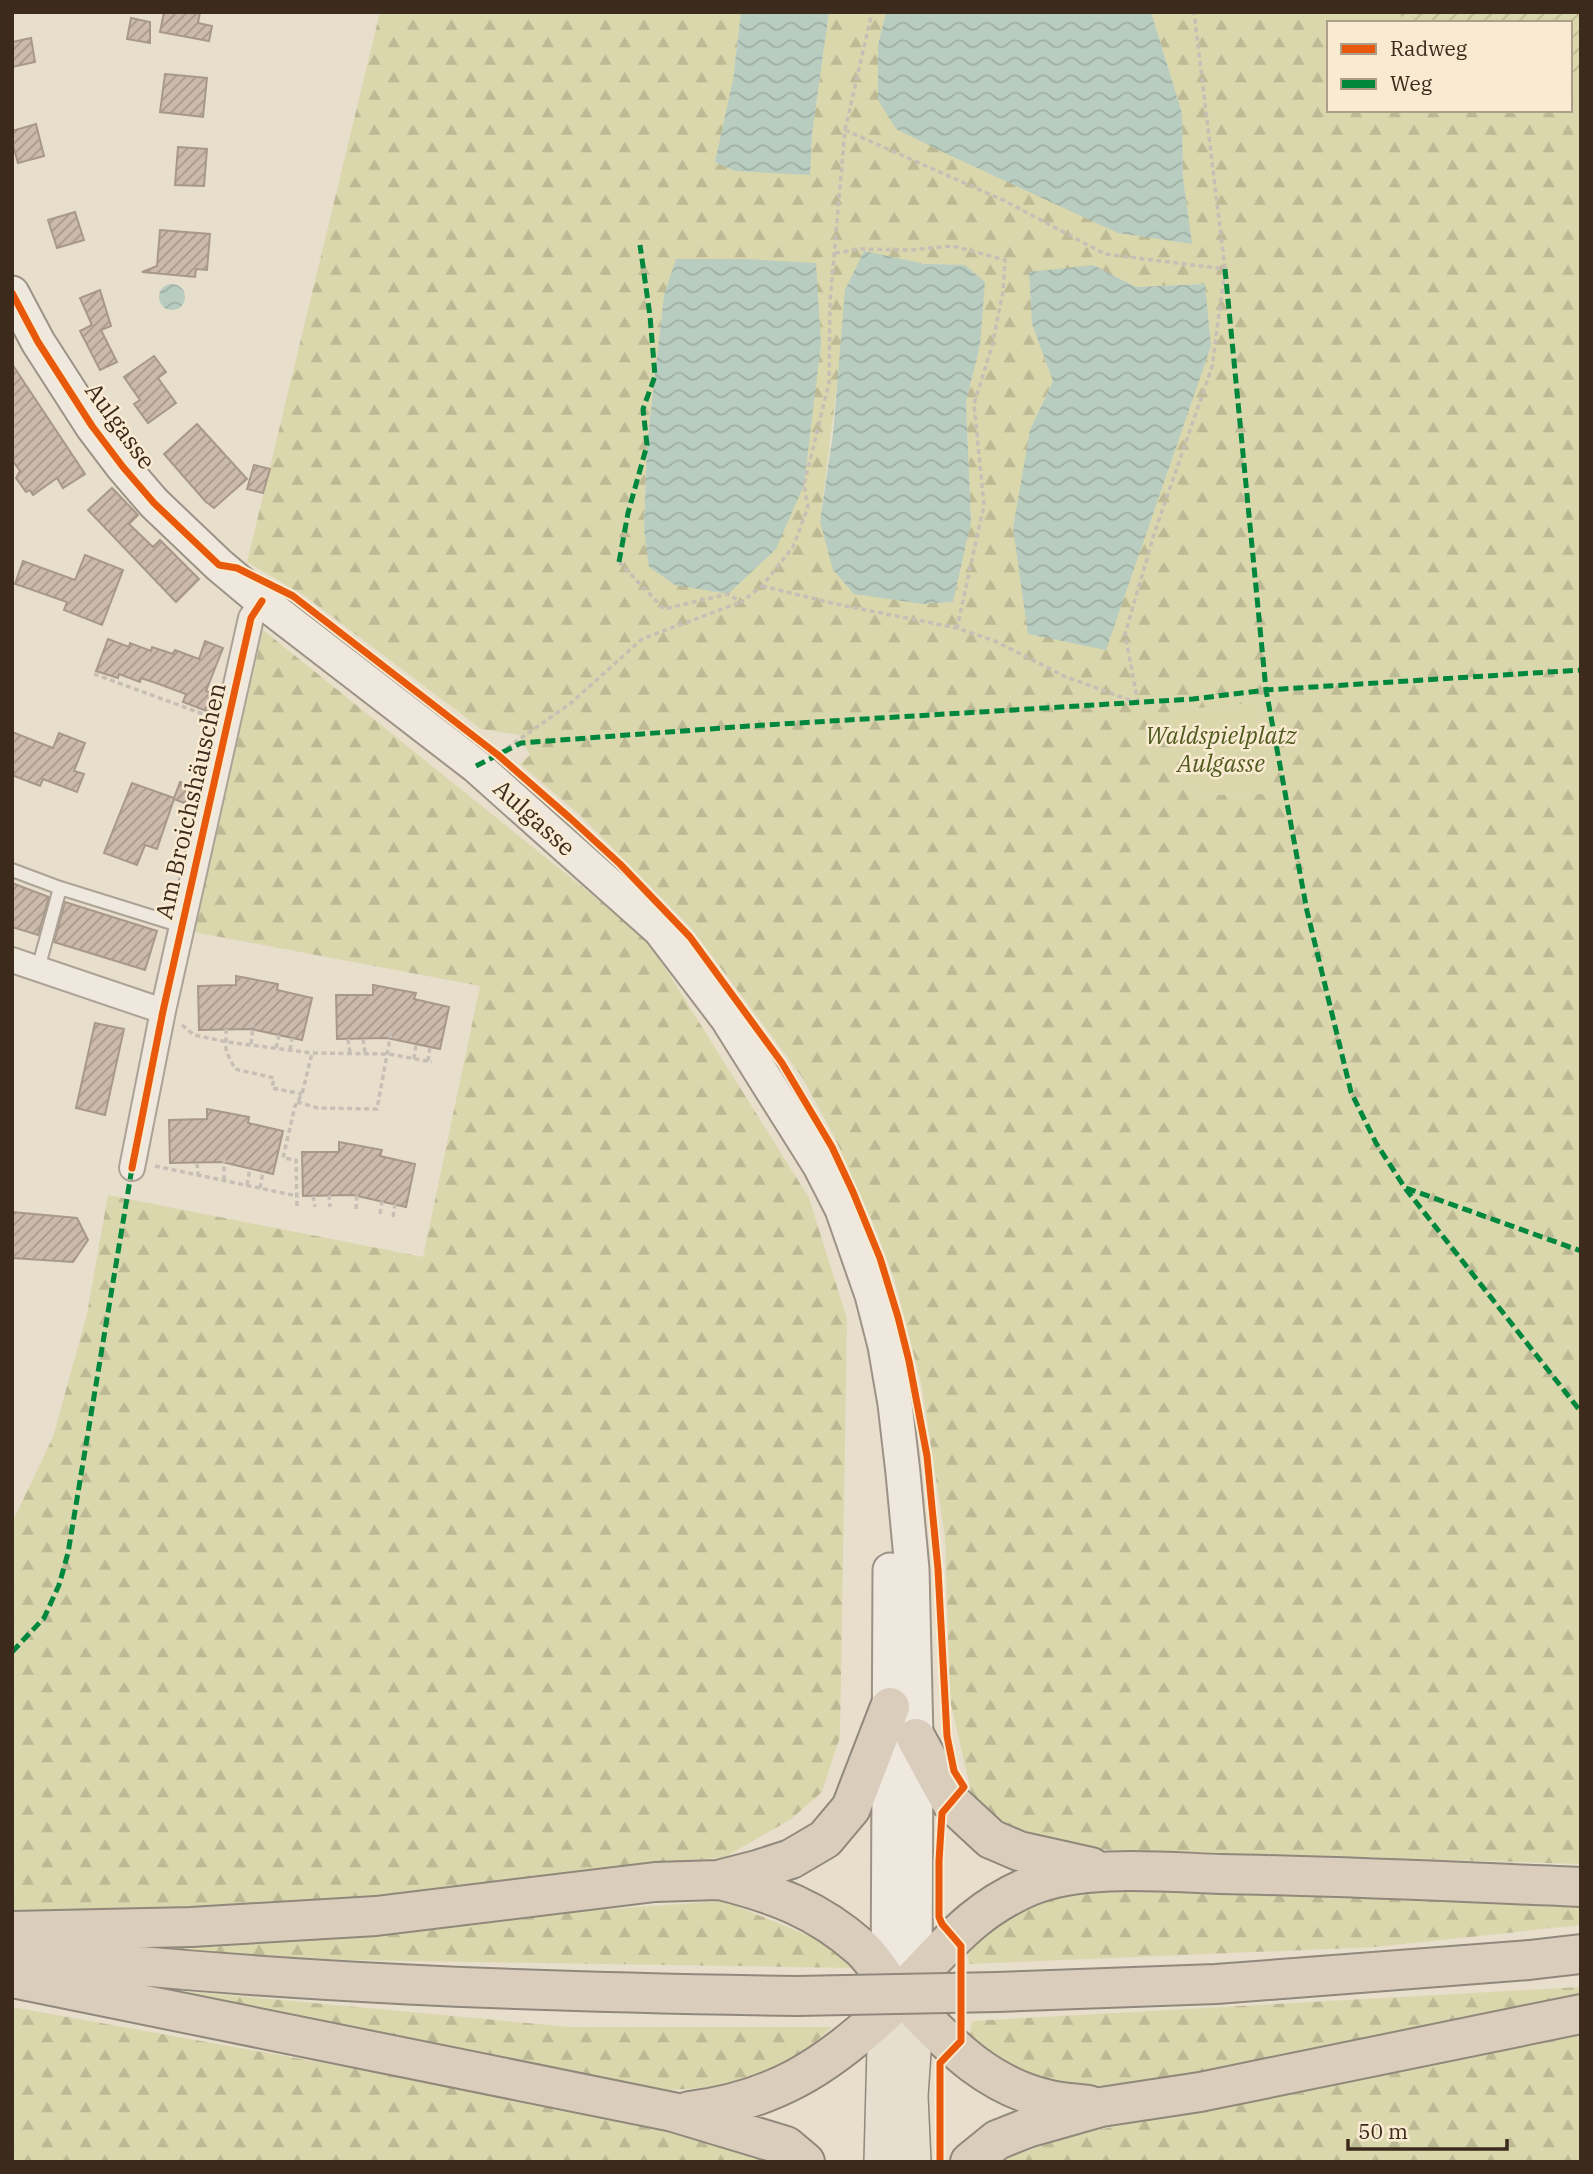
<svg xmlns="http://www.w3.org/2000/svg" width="1593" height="2174" viewBox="0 0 1593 2174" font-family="'IBM Plex Serif',serif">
  <defs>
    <pattern id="forest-firs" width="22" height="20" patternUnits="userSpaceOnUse" patternTransform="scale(1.75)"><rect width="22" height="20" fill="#dad7ad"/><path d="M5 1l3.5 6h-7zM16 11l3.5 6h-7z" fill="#bcb994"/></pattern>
    <pattern id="garden-furrows" width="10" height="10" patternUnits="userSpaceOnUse" patternTransform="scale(1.75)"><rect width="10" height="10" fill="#dad7ad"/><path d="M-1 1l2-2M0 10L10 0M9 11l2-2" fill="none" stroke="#bcb994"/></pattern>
    <pattern id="water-waves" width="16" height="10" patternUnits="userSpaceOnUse" patternTransform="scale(1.75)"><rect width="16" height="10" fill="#b8ccbf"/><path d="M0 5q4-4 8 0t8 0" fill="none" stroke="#9fafa4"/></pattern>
    <pattern id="building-hatch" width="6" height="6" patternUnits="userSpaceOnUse" patternTransform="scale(1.75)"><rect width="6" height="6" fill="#ccbbac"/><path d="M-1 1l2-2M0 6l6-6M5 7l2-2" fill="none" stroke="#a7988b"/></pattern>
  </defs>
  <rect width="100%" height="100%" fill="#e7decc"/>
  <path fill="#dad7ad" d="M1260 702 1276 794 1201 795 1183 782 1170 711Z"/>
  <path fill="url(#forest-firs)" fill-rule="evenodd" d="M380 12H741L733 80 810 175 812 134 829 12H886L878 45 1191 243 1183 178 1182 113 1151 12H1389L1418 23H1329V110H1570V74L1581 77V1864L1109 1850 1046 1842 1011 1832 973 1800 950 1700 945 1536 921 1383 894 1278 873 1223 835 1138 802 1077 692 929 580 815 520 764 530 755 519 735 481 729 305 596 247 562ZM864 252 925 264 965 265 980 345 966 402 971 522 820 521 839 369ZM815 263 821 344 644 529 647 445 664 295ZM1093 265 1136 287 1205 284 1030 430 1053 381 1032 324ZM1260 702 1276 794 1201 795 1183 782 1170 711Z
    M263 630 647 939 809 1198 847 1319 840 1737 822 1792 791 1819 725 1857 188 1916 12 1911V1523L53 1437 87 1314 108 1195 423 1257 480 986 194 932Z
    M1109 1884 1581 1899V1925L1376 1947 969 1964 966 1940 1008 1912Z
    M724 1901 824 1942 852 1968 346 1960 88 1945Z
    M120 1985 571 2027H832L793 2062 731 2086 653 2091Z
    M1581 1987V1997L1117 2091 1023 2074 967 2048 972 2021Z
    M12 2007 657 2123 765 2162H12Z
    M1581 2032V2162H995L1073 2135Z"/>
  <path fill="url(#garden-furrows)" d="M1389 12H1581V77L1570 74V23H1418Z"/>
  <path fill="url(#water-waves)" d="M741 12H829L812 134 810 175 735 171 715 162 733 80Z
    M886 12H1151L1182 113 1183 178 1192 244 1118 233 949 155 896 129 878 100V45Z
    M864 251 925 264 965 265 985 282 980 345 966 402 971 522 953 602 923 604 854 594 833 570 820 521 833 434 845 290Z
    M676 259H746L816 263 821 344 804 485 776 549 728 594 675 585 649 567 644 529 647 445 664 295Z
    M1093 265 1136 287 1205 284 1211 346 1106 650 1028 634 1013 528 1030 430 1053 381 1032 324 1029 272Z
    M159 297a13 13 0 1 1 26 0a13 13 0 1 1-26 0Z"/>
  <path fill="url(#building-hatch)" stroke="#a8988b" stroke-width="2" d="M164 12H200L198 23 212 26 209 41 160 32Z
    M131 18 150 22V43L127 39Z
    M31 38 35 62 12 67V42Z
    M165 74 207 78 203 117 160 112Z
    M36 124 44 156 18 163 12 142V131Z
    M178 147 207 149 204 186 175 185Z
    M75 212 84 240 57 248 48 220Z
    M160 230 210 234 207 270 196 269 195 277 142 272 157 266Z
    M100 290 111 326 101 330 117 362 100 370 80 331 92 325 80 298Z
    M154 356 166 372 158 378 176 403 148 423 134 404 140 400 124 377Z
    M12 364 85 474 63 488 57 478 33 495 30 490 26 492 16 478 20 471 12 460Z
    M197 424 247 479 214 508 205 501 164 454Z
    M254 465 270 469 263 493 247 489Z
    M112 488 138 515 129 524 153 547 160 540 199 579 176 602 88 510Z
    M85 555 123 570 102 625 64 610 67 602 15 584 23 561 75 580Z
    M108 639 129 647 130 643 151 651 152 647 173 654 175 650 199 659 205 641 223 648 206 691 216 695 209 712 183 702 186 694 156 683 141 678 140 682 119 674 118 678 96 671Z
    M12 732 53 748 59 733 85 743 74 771 84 774 77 792 43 779 40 786 12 775Z
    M180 782 196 788 192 806 174 799 157 849 145 845 137 865 104 853 132 783 174 798Z
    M12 883 49 897 38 935 12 927Z
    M65 902 157 931 145 970 54 942Z
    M236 976 278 984 277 990 312 998 302 1040 251 1029 199 1030 198 986 236 985Z
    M373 985 416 993 414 999 449 1007 440 1049 387 1038 337 1039 336 995H373Z
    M95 1023 124 1029 105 1115 76 1108Z
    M207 1109 249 1117 248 1123 283 1131 273 1174 222 1162 170 1163 169 1120 207 1119Z
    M339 1142 382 1150 380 1156 415 1164 406 1207 353 1195 303 1196 302 1152H339Z
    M12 1212 77 1218 88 1240 73 1262 12 1258Z"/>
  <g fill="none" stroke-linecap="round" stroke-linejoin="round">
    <g stroke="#aca295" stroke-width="16">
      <path id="lane" d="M12 870 60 888 182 926
        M38 969 60 888"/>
    </g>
    <g stroke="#aca295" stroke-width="28">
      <path id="street" d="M12 960 163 1011
        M132 1168 163 1011 251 618 262 601"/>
    </g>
    <g stroke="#9c9285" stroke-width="37">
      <path id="secondary" d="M12 293 38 342 92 426 123 467 154 503 219 565 262 601 476 766 660 930 727 1018 820 1166 842 1209 872 1295 885 1346 895 1404 903 1473 912 1569 916 1738 915 1995
        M888 1996 890 1570"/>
    </g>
    <g stroke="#91887c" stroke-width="40">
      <path id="primary" d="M898 1992 915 2009 909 2096 912 2162
        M883 2162 887 2010 902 1993"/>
    </g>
    <g stroke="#91887c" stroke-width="42">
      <path id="highway" d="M916 1738 951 1802 991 1839 1019 1851 1091 1867
        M720 1880C775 1894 817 1909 861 1948 871 1957 879 1970 888 1982
        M12 1931 191 1927 376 1916 655 1882 718 1880 757 1870 791 1859 825 1839 851 1808 890 1707
        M12 1953C273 1983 534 1992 796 1996
        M12 1978 673 2112 786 2146 805 2162
        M915 1978C953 1938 978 1908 1030 1886 1083 1864 1163 1872 1220 1874 1340 1876 1460 1882 1581 1887
        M997 1992 1216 1984 1529 1960 1581 1954
        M915 2009C953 2049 989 2085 1046 2099 1060 2103 1075 2103 1089 2105
        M689 2111C773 2101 826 2067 887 2010
        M970 2162 997 2140 1027 2128 1101 2107 1200 2092 1581 2014"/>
    </g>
    <path stroke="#c7bfb5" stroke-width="3.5" stroke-dasharray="5 3.5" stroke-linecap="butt" d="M845 130 1005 201 1105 254 1225 269
      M835 253 862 249 910 250 953 246 1005 260 1003 292 992 346 974 404 984 505 957 628
      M619 562 664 609 728 594 741 602 762 586 793 547 808 507 804 485 829 383 830 302 845 130 872 12
      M762 586 836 604 957 628 995 641 1066 677 1138 703
      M94 674 206 715
      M1138 703 1125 634 1155 531 1212 367 1225 269 1194 12
      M500 753 571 703 642 639 741 602
      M182 1025 194 1035 227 1042 312 1053 389 1054 432 1062
      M226 1029V1051L235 1069 274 1078 272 1088 302 1094
      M348 1039 350 1053
      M363 1039 365 1053
      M251 1044 253 1024
      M276 1048 279 1035
      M290 1050 292 1038
      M414 1059 416 1044
      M428 1061 430 1047
      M297 1102 318 1108 377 1109 391 1033
      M197 1163 198 1174
      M155 1166 297 1196
      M224 1180V1157
      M247 1185 250 1168
      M260 1188 263 1171
      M329 1195 330 1207
      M313 1196 315 1207
      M297 1206 296 1160 283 1158 295 1106 302 1094 312 1053
      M356 1209 357 1190
      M380 1214 382 1201
      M393 1217 395 1204"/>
    <use href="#lane" stroke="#eee8df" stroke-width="12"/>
    <use href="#street" stroke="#eee8df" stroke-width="24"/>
    <use href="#secondary" stroke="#eee8df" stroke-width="33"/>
    <use href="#primary" stroke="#e6decf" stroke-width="37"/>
    <use href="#highway" stroke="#dbcdbc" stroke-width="38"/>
    <g stroke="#91887c" stroke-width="42" stroke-linecap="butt">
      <path id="highway-bridge" d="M796 1996 997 1992"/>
    </g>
    <use href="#highway-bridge" stroke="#dbcdbc" stroke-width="38"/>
    <path stroke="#00873e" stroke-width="5" stroke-dasharray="10 5" stroke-linecap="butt" d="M1225 269 1266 690 1307 911 1351 1092 1376 1143 1405 1188 1581 1412
      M619 562 628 513 647 445 643 409 655 376 650 316 640 245
      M476 766 521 743 749 726 1193 699 1266 690 1581 670
      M1406 1188 1581 1251
      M12 1652 44 1618 59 1585 68 1553 132 1168"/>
    <g stroke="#f9ebd1" stroke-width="11">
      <path id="cycleway" d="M12 293 38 342 92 426 123 467 154 503 219 565 237 568 293 596 498 755 570 818 620 864 690 937 782 1063 832 1147 853 1192 880 1258 898 1317 909 1361 927 1456 938 1569 947 1736 954 1771 964 1787 942 1813 939 1861V1917L942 1924 961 1946V2041L940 2063V2162
        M132 1168 163 1011 251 618 262 601"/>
    </g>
    <use href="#cycleway" stroke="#e8590c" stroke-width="7"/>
  </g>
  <g text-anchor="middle" stroke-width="5" stroke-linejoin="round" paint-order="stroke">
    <g font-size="24" fill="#3c2a1c" stroke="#f9ebd1">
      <text transform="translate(120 426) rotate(54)" y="8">Aulgasse</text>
      <text transform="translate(191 801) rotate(-77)" y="8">Am Broichshäuschen</text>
      <text transform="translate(534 818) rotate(42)" y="8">Aulgasse</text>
    </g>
    <g font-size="24" font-style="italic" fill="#505b20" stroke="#f9ebd1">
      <text x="1221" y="744">Waldspielplatz<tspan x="1221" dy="28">Aulgasse</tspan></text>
    </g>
  </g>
  <rect width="1593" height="2174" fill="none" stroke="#3c2a1c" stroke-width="28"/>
  <rect x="1327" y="21" width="245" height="91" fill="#f9ebd1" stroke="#ad9e89" stroke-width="2"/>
  <rect x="1341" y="44" width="35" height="10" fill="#e8590c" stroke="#ad9e89" stroke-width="2"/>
  <text x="1390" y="56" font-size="21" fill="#3c2a1c">Radweg</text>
  <rect x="1341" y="79" width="35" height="10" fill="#00873e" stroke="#ad9e89" stroke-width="2"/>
  <text x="1390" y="91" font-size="21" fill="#3c2a1c">Weg</text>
  <path d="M1348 2139v10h159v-10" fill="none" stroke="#3c2a1c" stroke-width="3.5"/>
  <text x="1358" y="2139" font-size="21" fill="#3c2a1c" stroke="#f9ebd1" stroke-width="5" paint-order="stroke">50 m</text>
</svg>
